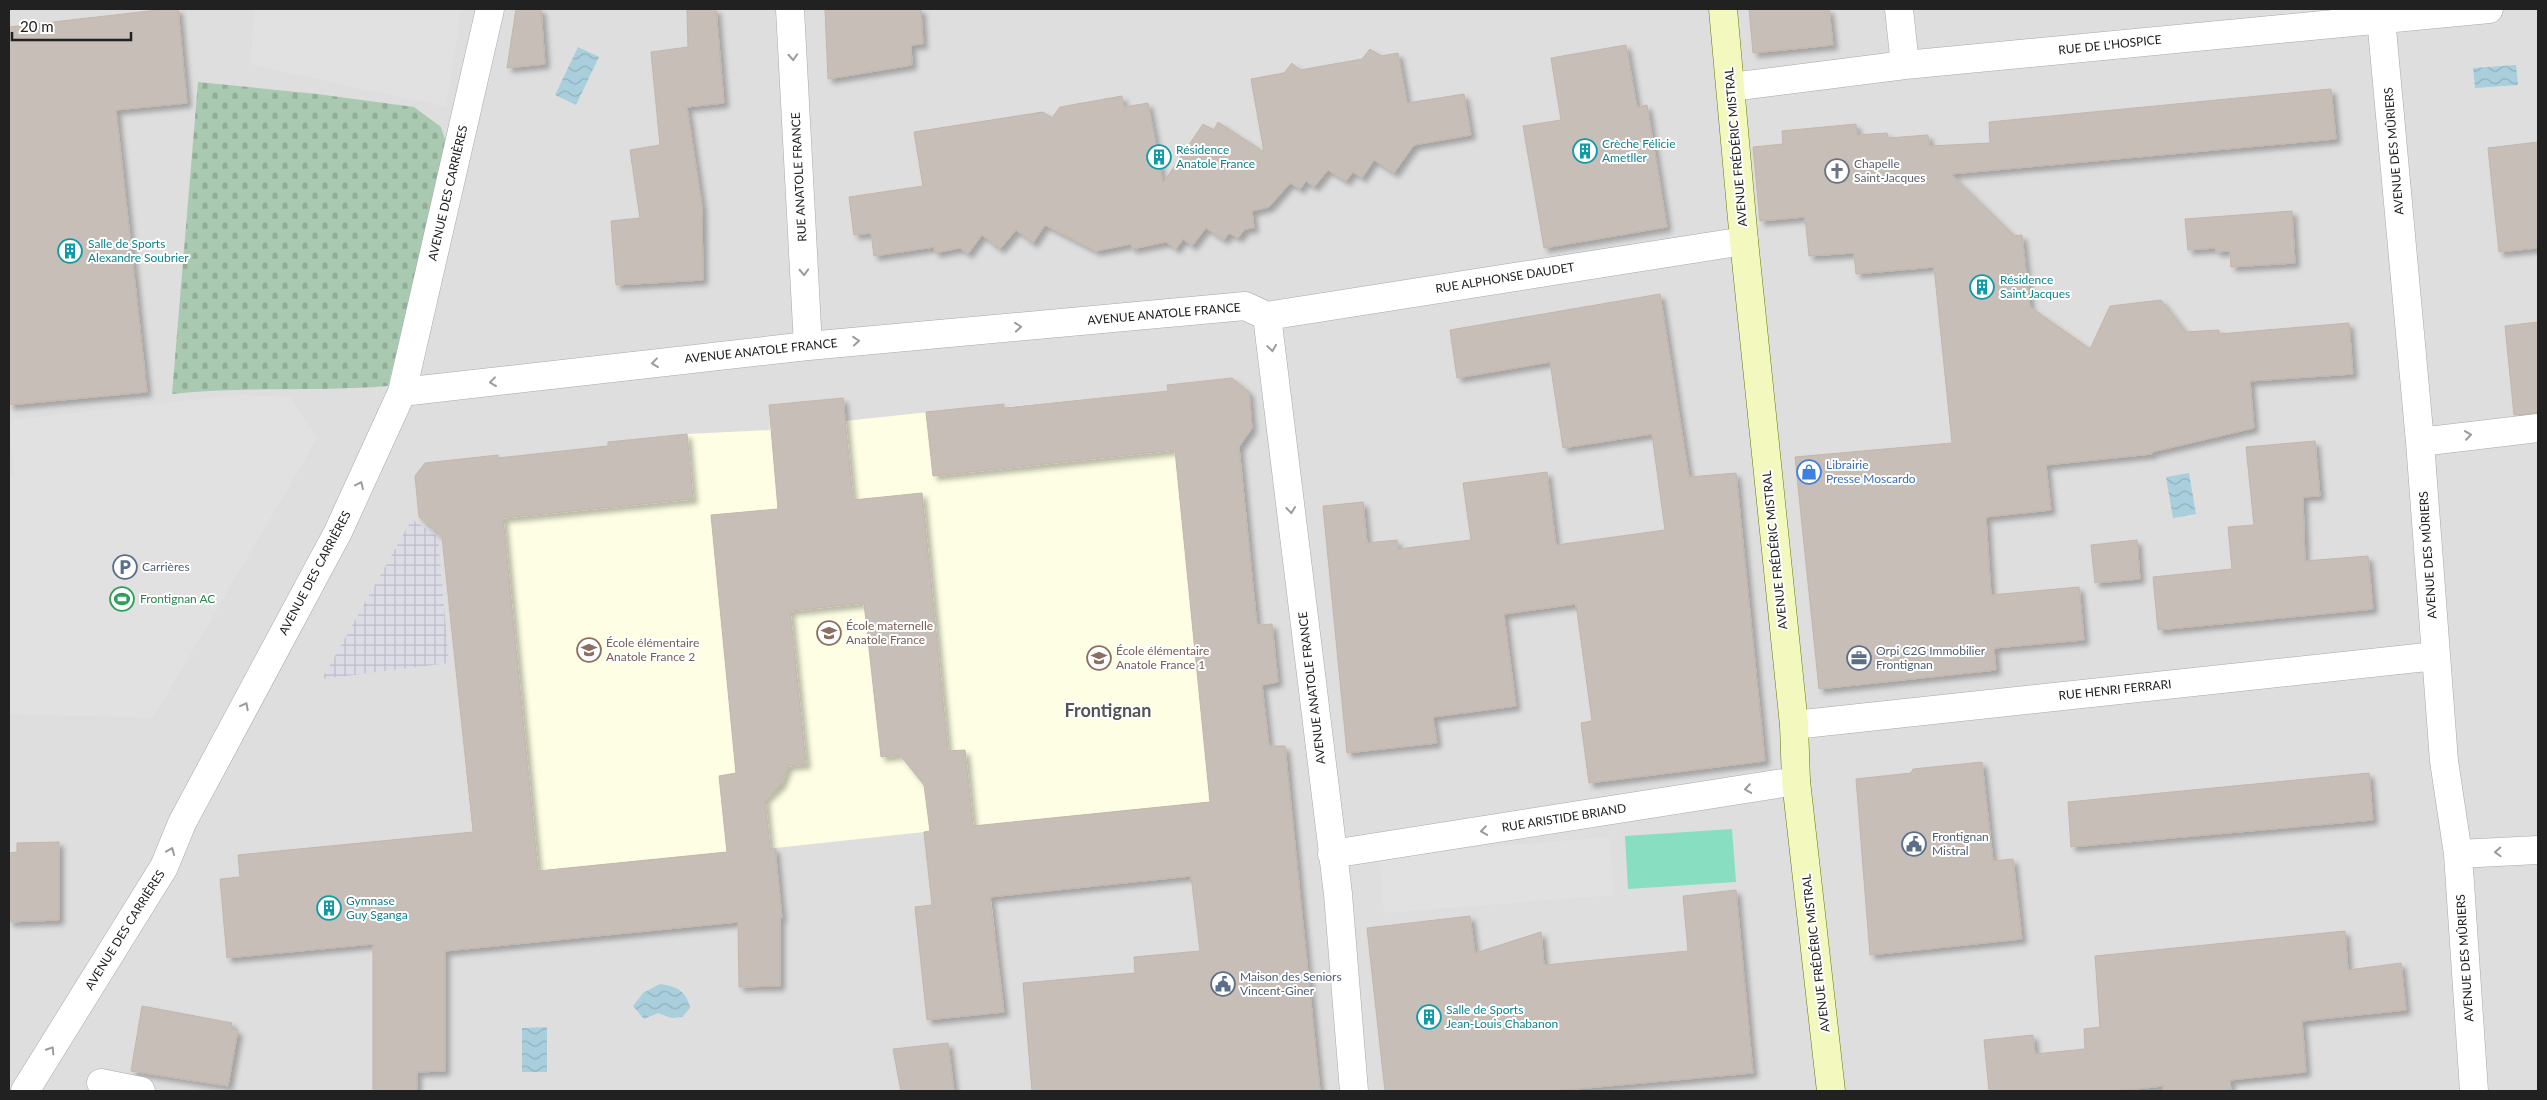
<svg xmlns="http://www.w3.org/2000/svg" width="2547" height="1100" viewBox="0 0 2547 1100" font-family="Lato,sans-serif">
  <defs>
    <pattern id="cemetery-stones" width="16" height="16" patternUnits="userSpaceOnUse" patternTransform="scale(1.25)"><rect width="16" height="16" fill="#a9cab0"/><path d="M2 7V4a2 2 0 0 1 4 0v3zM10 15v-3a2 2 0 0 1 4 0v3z" fill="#91ad97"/></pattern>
    <pattern id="plaza-grid" width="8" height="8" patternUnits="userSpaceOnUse" patternTransform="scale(1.25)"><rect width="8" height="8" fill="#dcdce7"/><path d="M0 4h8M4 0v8" fill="none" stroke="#bcbcc6"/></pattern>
    <pattern id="water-waves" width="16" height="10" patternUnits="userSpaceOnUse" patternTransform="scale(1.25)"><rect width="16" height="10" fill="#a9cfdd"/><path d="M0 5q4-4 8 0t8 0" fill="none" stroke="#91b1bd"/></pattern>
    <filter id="shadow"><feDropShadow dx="4.5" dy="4.5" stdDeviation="2.5" flood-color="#0004"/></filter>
  </defs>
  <rect width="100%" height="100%" fill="#f1eee8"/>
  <path fill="#dfdede" d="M9 9H2538V1091H9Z"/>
  <path fill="#fdfee3" d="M1231 378 1249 392 1252 428 1244 440 1239 442 1254 596 1257 624H1272L1275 648 1259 649 1262 670 1277 668 1278 682 1262 685 1269 746H1285L1297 864 991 897 995 932 984 947 932 905 924 832 775 848 782 918 475 948 477 877 441 527 419 517 415 476 424 465 498 455V458L608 446V442L687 434 770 430 769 405 843 398 845 421 1004 404 1005 407 1167 391V385Z"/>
  <path fill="url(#cemetery-stones)" d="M198 82 317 94 414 107 441 127 448 149 388 386C316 392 244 386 172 394Z"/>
  <path fill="#88dec1" d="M1732 829 1736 882 1628 889 1625 836Z"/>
  <path fill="#e1e1e1" d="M255 9H461L446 107 250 64Z
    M240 395 290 397 317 439 153 718 9 714V477L14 476 9 420Z
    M1609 837 1614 895 1384 913 1379 856Z"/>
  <path fill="url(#plaza-grid)" d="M412 519 438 537 449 663 322 679Z"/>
  <path fill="url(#water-waves)" d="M578 47 599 57 576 105 555 95Z
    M2516 65 2518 85 2475 88 2473 68Z
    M2189 473 2196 514 2173 518 2166 477Z
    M660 984C676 986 687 991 690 1008L682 1017 672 1018 658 1013 644 1019 633 1006 643 993Z
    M547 1027V1072H522V1028Z"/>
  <path fill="#c6beb7" stroke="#c3b6aa" filter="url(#shadow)" d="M167 9H178L187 103 116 110 147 392 9 405V27Z
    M516 9H541L545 64 507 68Z
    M687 9H716L724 103 687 107 702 206 703 280 616 285 611 221 640 218 630 150 660 145 651 52 688 47Z
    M825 9H921L923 44 911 45 912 65 828 79Z
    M1749 9H1829L1833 45 1753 53Z
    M1626 45 1637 107 1647 105 1667 227 1544 248 1523 126 1561 120 1551 58Z
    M1370 49 1381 56 1398 53 1407 103 1464 94 1471 135 1414 145 1394 173 1374 160 1362 178 1353 172 1346 181 1328 170 1314 187 1306 181 1300 189 1290 183 1269 207 1252 211 1254 228 1245 229 1238 238 1229 233 1224 240 1206 228 1192 246 1183 239 1176 249 1166 242 1132 249 1131 244 1096 251 1045 225 1033 243 1016 230 1000 249 982 235 968 254 960 248 935 253 934 247 874 256 871 233 854 235 849 197 923 186 914 132 1043 112 1052 118 1060 107 1122 96 1124 107 1148 103 1163 183 1203 124 1214 130 1218 122 1264 152 1251 79 1284 73 1292 63 1300 70 1362 59Z
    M2331 89 2336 139 1951 174 2014 236 2022 235 2030 307 2090 349 2110 306 2161 300 2185 332 2219 330V334L2349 323 2353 374 2250 381 2254 428 2152 452V454L2046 465 2051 510 1986 517 1991 595 2079 587 2084 640 1994 648 1996 670 1819 689 1795 457 1952 443 1934 267 1856 274 1854 253 1809 256 1805 217 1760 221 1753 147 1783 144 1782 131 1856 124 1857 135 1887 133 1888 138 1928 135 1929 146 1990 143 1989 122Z
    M2538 142V248L2499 252 2488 148Z
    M2292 211 2295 263 2231 267 2230 251 2216 252V248L2188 250 2185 219Z
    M1660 294 1689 477 1736 473 1765 761 1589 783 1581 723 1592 721 1576 604 1504 614 1516 706 1433 717 1437 743 1347 753 1323 506 1363 502 1367 543 1397 540 1398 549 1471 540 1463 483 1547 472 1556 545 1665 530 1652 434 1563 448 1550 362 1457 378 1450 330Z
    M2538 322V413L2514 415 2505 326Z
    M1232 378 1249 392 1252 428 1239 447 1254 596 1257 625 1272 624 1278 682 1262 685 1269 746H1285L1320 1091H1032L1023 983 1135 973 1134 957 1200 951 1191 876 990 897 1004 1012 927 1020 915 907 932 905 924 832 930 831 924 785 900 755 881 757 864 603 790 611 806 764 788 766 781 784 765 799 770 849 775 848 782 918H780V986L739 987 738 922 445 951V1071L417 1072V1091H373V944L227 958 220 879 240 877 238 855 473 832 442 537 419 517 415 476 425 463 498 455V458L608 446V442L687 434 693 499 503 518 538 871 727 852 719 776 736 773 711 515 778 509 769 405 843 398 853 500 922 493 948 751 965 750 973 826 1210 802 1175 450 933 476 926 412 1004 404V408L1168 391 1167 385Z
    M2315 441 2320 496 2303 497 2305 561 2368 556 2373 609 2158 630 2153 577 2232 569 2228 527 2254 525 2246 447Z
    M2137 540 2140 579 2095 583 2091 545Z
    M1982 762 1993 861 2013 859 2022 939 1870 955 1856 779 1911 773 1913 769Z
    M2369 773 2373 820 2071 847 2068 802Z
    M59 842V920L9 922V853L17 852V843Z
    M1736 890 1753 1073 1553 1091H1385L1367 928 1470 916 1475 953 1541 932 1544 965 1688 951 1683 896Z
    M2345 931 2348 970 2401 963 2406 1010 2302 1021 2306 1072 2230 1080 2231 1091H2163V1086L2117 1091H1989L1984 1040 2033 1035 2035 1054 2085 1049 2084 1029 2100 1027 2095 956Z
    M142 1006 232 1023 231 1029 238 1030 228 1086 131 1071Z
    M948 1043 954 1091H901L893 1049Z"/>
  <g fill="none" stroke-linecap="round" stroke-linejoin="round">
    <g stroke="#a8a8a8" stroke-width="29">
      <path id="pedestrian" d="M1267 316 1744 241"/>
    </g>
    <g stroke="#a8a8a8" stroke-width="29">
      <path id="minor" d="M790 9 808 346
        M1899 9 1905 65
        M2381 18 2420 442 2444 761 2458 854 2474 1091
        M1731 87 1905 65 2489 9
        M402 392 808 346 1245 306 1267 316 1338 894 1354 1091
        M2420 442 2538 428
        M1794 725 2436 656
        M1332 854 1796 781
        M2458 854 2538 850
        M101 1083 141 1091
        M25 1091 164 867 182 823 338 532 402 392 490 9"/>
    </g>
    <g stroke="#677907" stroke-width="29">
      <path id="secondary" d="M1723 9 1744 241 1794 725 1796 781 1831 1091"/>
    </g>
    <use href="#pedestrian" stroke="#fff" stroke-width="28"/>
    <use href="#minor" stroke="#fff" stroke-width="28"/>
    <use href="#secondary" stroke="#f3f9be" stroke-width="28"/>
  </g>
  <defs><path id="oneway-chevron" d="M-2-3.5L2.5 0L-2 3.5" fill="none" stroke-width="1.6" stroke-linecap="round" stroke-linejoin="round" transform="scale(1.25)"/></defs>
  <g stroke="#9b9b9b">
    <use href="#oneway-chevron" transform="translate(793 57) rotate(87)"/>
    <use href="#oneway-chevron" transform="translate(804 272) rotate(87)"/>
    <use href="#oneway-chevron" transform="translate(1018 327) rotate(-5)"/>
    <use href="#oneway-chevron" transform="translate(856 341) rotate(-5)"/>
    <use href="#oneway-chevron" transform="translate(1272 348) rotate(82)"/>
    <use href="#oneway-chevron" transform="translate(655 363) rotate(173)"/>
    <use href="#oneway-chevron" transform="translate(493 382) rotate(173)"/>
    <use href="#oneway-chevron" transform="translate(2468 435) rotate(-8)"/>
    <use href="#oneway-chevron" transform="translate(360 485) rotate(-65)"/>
    <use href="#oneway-chevron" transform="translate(1291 510) rotate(83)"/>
    <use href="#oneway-chevron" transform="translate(245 706) rotate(-62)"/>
    <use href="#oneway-chevron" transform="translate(1748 789) rotate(171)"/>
    <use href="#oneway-chevron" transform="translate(1484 831) rotate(171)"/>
    <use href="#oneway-chevron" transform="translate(171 851) rotate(-68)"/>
    <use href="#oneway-chevron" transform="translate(2498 852) rotate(177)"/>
    <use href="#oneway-chevron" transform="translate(51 1050) rotate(-58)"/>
  </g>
  <defs>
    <g id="building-ring" transform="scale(1.25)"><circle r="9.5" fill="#fff" stroke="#0f9aa8" stroke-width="1.5"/><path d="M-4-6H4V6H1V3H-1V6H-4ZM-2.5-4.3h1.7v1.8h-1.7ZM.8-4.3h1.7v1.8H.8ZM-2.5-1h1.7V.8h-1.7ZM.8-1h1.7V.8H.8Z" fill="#0f9aa8"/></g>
    <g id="church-ring" transform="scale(1.25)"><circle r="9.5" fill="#fff" stroke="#6b7280" stroke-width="1.5"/><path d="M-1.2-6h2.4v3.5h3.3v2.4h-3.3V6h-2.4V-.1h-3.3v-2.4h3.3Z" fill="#6b7280"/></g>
    <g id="shop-ring" transform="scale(1.25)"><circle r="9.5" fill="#fff" stroke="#3f7fe0" stroke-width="1.5"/><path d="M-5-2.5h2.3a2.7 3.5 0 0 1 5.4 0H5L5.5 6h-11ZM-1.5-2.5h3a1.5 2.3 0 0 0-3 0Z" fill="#3f7fe0"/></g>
    <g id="parking-ring" transform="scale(1.25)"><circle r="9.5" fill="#fff" stroke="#5c6f8a" stroke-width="1.5"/><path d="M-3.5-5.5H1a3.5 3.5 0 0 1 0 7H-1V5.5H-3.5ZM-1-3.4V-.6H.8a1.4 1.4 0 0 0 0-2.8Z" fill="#5c6f8a"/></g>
    <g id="stadium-ring" transform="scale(1.25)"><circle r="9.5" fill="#fff" stroke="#2e9e5b" stroke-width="1.5"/><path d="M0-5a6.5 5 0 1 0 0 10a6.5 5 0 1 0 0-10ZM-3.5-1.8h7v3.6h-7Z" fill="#2e9e5b"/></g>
    <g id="school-ring" transform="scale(1.25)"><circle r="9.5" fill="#fff" stroke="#8d6e63" stroke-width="1.5"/><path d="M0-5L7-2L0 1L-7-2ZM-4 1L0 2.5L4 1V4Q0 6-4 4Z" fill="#8d6e63"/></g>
    <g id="office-ring" transform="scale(1.25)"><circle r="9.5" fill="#fff" stroke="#5c6f8a" stroke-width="1.5"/><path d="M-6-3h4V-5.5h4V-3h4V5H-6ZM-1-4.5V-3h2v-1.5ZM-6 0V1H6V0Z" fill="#5c6f8a"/></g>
    <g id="civic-ring" transform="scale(1.25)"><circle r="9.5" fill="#fff" stroke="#5c6f8a" stroke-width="1.5"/><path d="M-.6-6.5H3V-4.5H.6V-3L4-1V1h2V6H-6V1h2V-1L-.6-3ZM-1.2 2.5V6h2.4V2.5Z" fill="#5c6f8a"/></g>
  </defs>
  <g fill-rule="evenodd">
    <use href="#building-ring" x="1585" y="151"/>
    <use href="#building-ring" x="1159" y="157"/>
    <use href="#church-ring" x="1837" y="171"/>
    <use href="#building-ring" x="70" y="251"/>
    <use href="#building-ring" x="1982" y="287"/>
    <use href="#shop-ring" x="1809" y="472"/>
    <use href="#parking-ring" x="125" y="567"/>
    <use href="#stadium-ring" x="122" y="599"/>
    <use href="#school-ring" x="829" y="633"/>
    <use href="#school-ring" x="589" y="650"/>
    <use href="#school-ring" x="1099" y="658"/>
    <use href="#office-ring" x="1859" y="658"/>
    <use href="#civic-ring" x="1914" y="844"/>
    <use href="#building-ring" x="329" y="908"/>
    <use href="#civic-ring" x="1223" y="984"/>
    <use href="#building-ring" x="1429" y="1017"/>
  </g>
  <g text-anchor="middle" stroke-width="4" stroke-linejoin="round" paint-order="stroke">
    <g font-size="12" fill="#212121" stroke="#fff">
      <text transform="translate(2110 45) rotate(-6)" y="4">RUE DE L'HOSPICE</text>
      <text transform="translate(1736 147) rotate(-95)" y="4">AVENUE FRÉDÉRIC MISTRAL</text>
      <text transform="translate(2394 151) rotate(-95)" y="4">AVENUE DES MÛRIERS</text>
      <text transform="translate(799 177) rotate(-93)" y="4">RUE ANATOLE FRANCE</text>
      <text transform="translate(448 193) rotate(-77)" y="4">AVENUE DES CARRIÈRES</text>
      <text transform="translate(1505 278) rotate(-9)" y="4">RUE ALPHONSE DAUDET</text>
      <text transform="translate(1164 314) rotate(-5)" y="4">AVENUE ANATOLE FRANCE</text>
      <text transform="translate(761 351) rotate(-6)" y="4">AVENUE ANATOLE FRANCE</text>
      <text transform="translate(1775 550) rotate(-96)" y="4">AVENUE FRÉDÉRIC MISTRAL</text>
      <text transform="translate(2428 555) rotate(-94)" y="4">AVENUE DES MÛRIERS</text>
      <text transform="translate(315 573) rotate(-62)" y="4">AVENUE DES CARRIÈRES</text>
      <text transform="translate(1312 688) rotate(-97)" y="4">AVENUE ANATOLE FRANCE</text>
      <text transform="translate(2115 690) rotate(-6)" y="4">RUE HENRI FERRARI</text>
      <text transform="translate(1564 818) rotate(-9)" y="4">RUE ARISTIDE BRIAND</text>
      <text transform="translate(125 930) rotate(-58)" y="4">AVENUE DES CARRIÈRES</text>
      <text transform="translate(1816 953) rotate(-97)" y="4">AVENUE FRÉDÉRIC MISTRAL</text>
      <text transform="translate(2465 958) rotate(-94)" y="4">AVENUE DES MÛRIERS</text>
    </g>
    <g font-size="12" fill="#0d838f" stroke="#fff" text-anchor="start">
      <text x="1602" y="148">Crèche Félicie<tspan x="1602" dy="14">Ametller</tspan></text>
      <text x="1176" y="154">Résidence<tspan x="1176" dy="14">Anatole France</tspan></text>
      <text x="88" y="248">Salle de Sports<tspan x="88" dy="14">Alexandre Soubrier</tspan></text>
      <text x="2000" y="284">Résidence<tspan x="2000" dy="14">Saint Jacques</tspan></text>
      <text x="346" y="905">Gymnase<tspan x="346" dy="14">Guy Sganga</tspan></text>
      <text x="1446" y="1014">Salle de Sports<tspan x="1446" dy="14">Jean-Louis Chabanon</tspan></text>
    </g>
    <g font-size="12" fill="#5b616d" stroke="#fff" text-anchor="start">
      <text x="1854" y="168">Chapelle<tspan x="1854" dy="14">Saint-Jacques</tspan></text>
    </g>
    <g font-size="12" fill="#366cbe" stroke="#fff" text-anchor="start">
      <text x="1826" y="469">Librairie<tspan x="1826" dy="14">Presse Moscardo</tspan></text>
    </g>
    <g font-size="12" fill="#4e5e75" stroke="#fff" text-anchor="start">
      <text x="142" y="571">Carrières</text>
      <text x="1876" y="655">Orpi C2G Immobilier<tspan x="1876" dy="14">Frontignan</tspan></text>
      <text x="1932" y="841">Frontignan<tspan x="1932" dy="14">Mistral</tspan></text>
      <text x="1240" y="981">Maison des Seniors<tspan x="1240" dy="14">Vincent-Giner</tspan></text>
    </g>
    <g font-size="12" fill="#27864d" stroke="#fff" text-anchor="start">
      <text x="140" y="603">Frontignan AC</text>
    </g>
    <g font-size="12" fill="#785e54" stroke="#fff" text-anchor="start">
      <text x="846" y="630">École maternelle<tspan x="846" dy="14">Anatole France</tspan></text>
      <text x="606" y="647">École élémentaire<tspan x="606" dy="14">Anatole France 2</tspan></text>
      <text x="1116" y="655">École élémentaire<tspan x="1116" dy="14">Anatole France 1</tspan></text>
    </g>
    <g font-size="18" font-weight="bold" fill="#545454" stroke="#fff">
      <text x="1108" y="717">Frontignan</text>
    </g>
  </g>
  <rect width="2547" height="1100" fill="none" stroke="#212121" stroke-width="20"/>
  <path d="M12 32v8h119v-8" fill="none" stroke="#212121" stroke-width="2.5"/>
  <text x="20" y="32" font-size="15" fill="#212121" stroke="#ffffff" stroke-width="4" paint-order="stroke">20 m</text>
</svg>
